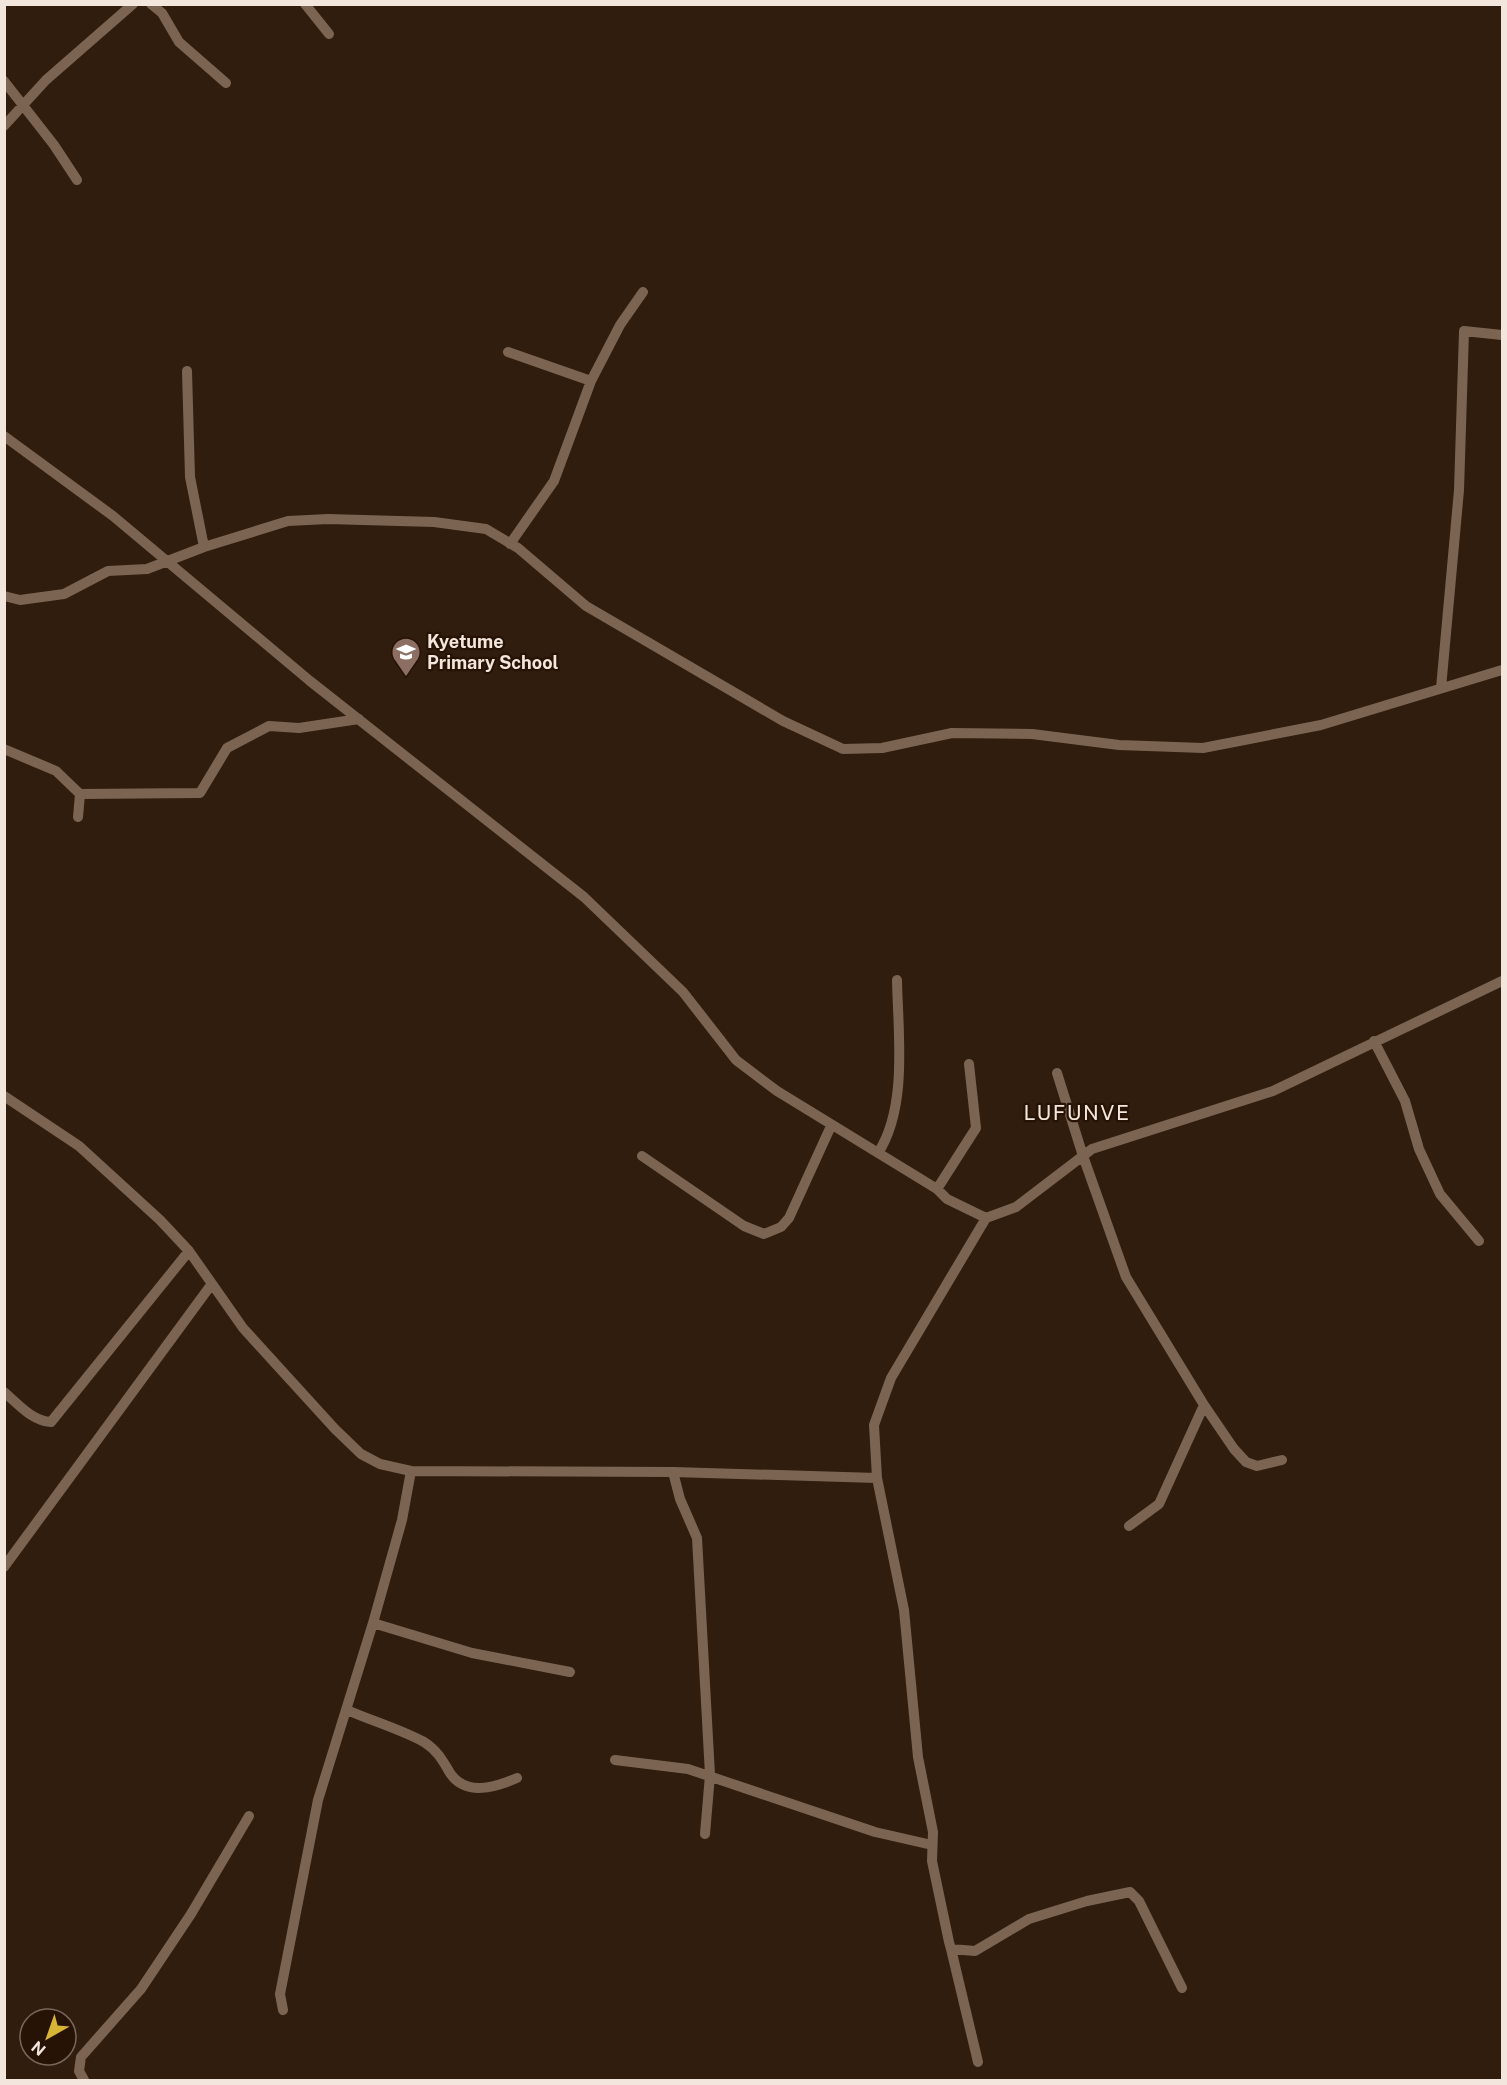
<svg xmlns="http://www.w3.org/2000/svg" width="1507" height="2085" viewBox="0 0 1507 2085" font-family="'Public Sans',sans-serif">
  <rect width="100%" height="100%" fill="#301d0d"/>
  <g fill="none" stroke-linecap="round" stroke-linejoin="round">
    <path stroke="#7b6452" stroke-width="10" d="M151 4 162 13 179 42 226 83
      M305 4 329 34
      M4 81 54 145 77 180
      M4 126 46 80 133 4
      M508 352 591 381
      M187 371 190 477 204 547
      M4 436 113 516 310 681 584 897 683 992 736 1060 777 1091 937 1189 947 1199 986 1218 1016 1207 1092 1149 1273 1091 1502 981
      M510 544 554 481 591 381 620 325 643 292
      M4 596 20 600 64 594 108 571 147 569 204 547 288 521 328 519 434 522 486 529 518 548 586 606 783 721 843 749 882 748 952 733 1032 734 1119 745 1203 748 1321 725 1502 670
      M1441 688 1459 490 1464 331 1502 335
      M4 749 56 771 80 794 78 817
      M80 794 200 793 227 748 269 726 299 728 359 719
      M1374 1041 1405 1101 1419 1149 1440 1194 1479 1241
      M1057 1073 1083 1156 1126 1277 1204 1405 1234 1449 1246 1462 1257 1466 1282 1460
      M4 1096 79 1146 160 1220 189 1251 243 1328 335 1429 361 1454 380 1464 411 1471 673 1472 877 1478
      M878 1153C908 1107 898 1033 897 980
      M642 1156 744 1226 764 1234 781 1227 789 1218 831 1126
      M937 1189 976 1128 969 1064
      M986 1218 891 1378 874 1425 877 1478 904 1610 918 1757 933 1832 932 1861 949 1942 951 1949 975 1951 1029 1919 1087 1901 1130 1892 1139 1901 1182 1988
      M4 1392C18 1404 32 1421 51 1422L189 1251
      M673 1472 680 1499 697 1538 710 1775 705 1834
      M1129 1526 1159 1504 1204 1405
      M4 1567 211 1285
      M373 1623 472 1653 570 1672
      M347 1710C372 1721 400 1729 424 1742 437 1750 443 1761 450 1773 466 1797 496 1787 517 1778
      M615 1760 688 1769 875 1832 932 1845
      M951 1949 978 2062
      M283 2010 280 1994 318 1800 373 1623 402 1520 411 1471
      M84 2080 79 2071 81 2057 141 1989 191 1914 249 1816"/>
  </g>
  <defs>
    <g id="school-pin" transform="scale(1.5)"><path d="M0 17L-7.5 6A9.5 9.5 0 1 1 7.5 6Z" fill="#8d6e63" stroke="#261305"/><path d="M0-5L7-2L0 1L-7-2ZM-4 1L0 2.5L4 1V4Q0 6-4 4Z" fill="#fff"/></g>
  </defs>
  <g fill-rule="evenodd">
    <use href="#school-pin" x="406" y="652"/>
  </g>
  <g text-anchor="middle" stroke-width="4.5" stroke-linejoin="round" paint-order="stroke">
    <g font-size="18" font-weight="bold" fill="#f3e6dc" stroke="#261305" text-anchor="start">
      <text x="427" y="648">Kyetume<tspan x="427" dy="21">Primary School</tspan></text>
    </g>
    <g font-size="21" letter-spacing="1.5" fill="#f3e6dc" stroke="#261305">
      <text x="1077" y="1120">LUFUNVE</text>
    </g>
  </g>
  <rect width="1507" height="2085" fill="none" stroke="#f3e6dc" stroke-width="12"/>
  <g transform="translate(48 2037) rotate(220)"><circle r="28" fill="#261305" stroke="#78675b" stroke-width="1.5"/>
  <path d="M0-4.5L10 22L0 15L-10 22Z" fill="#d8b434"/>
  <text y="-9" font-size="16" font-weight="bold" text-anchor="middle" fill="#f3e6dc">N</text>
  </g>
</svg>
